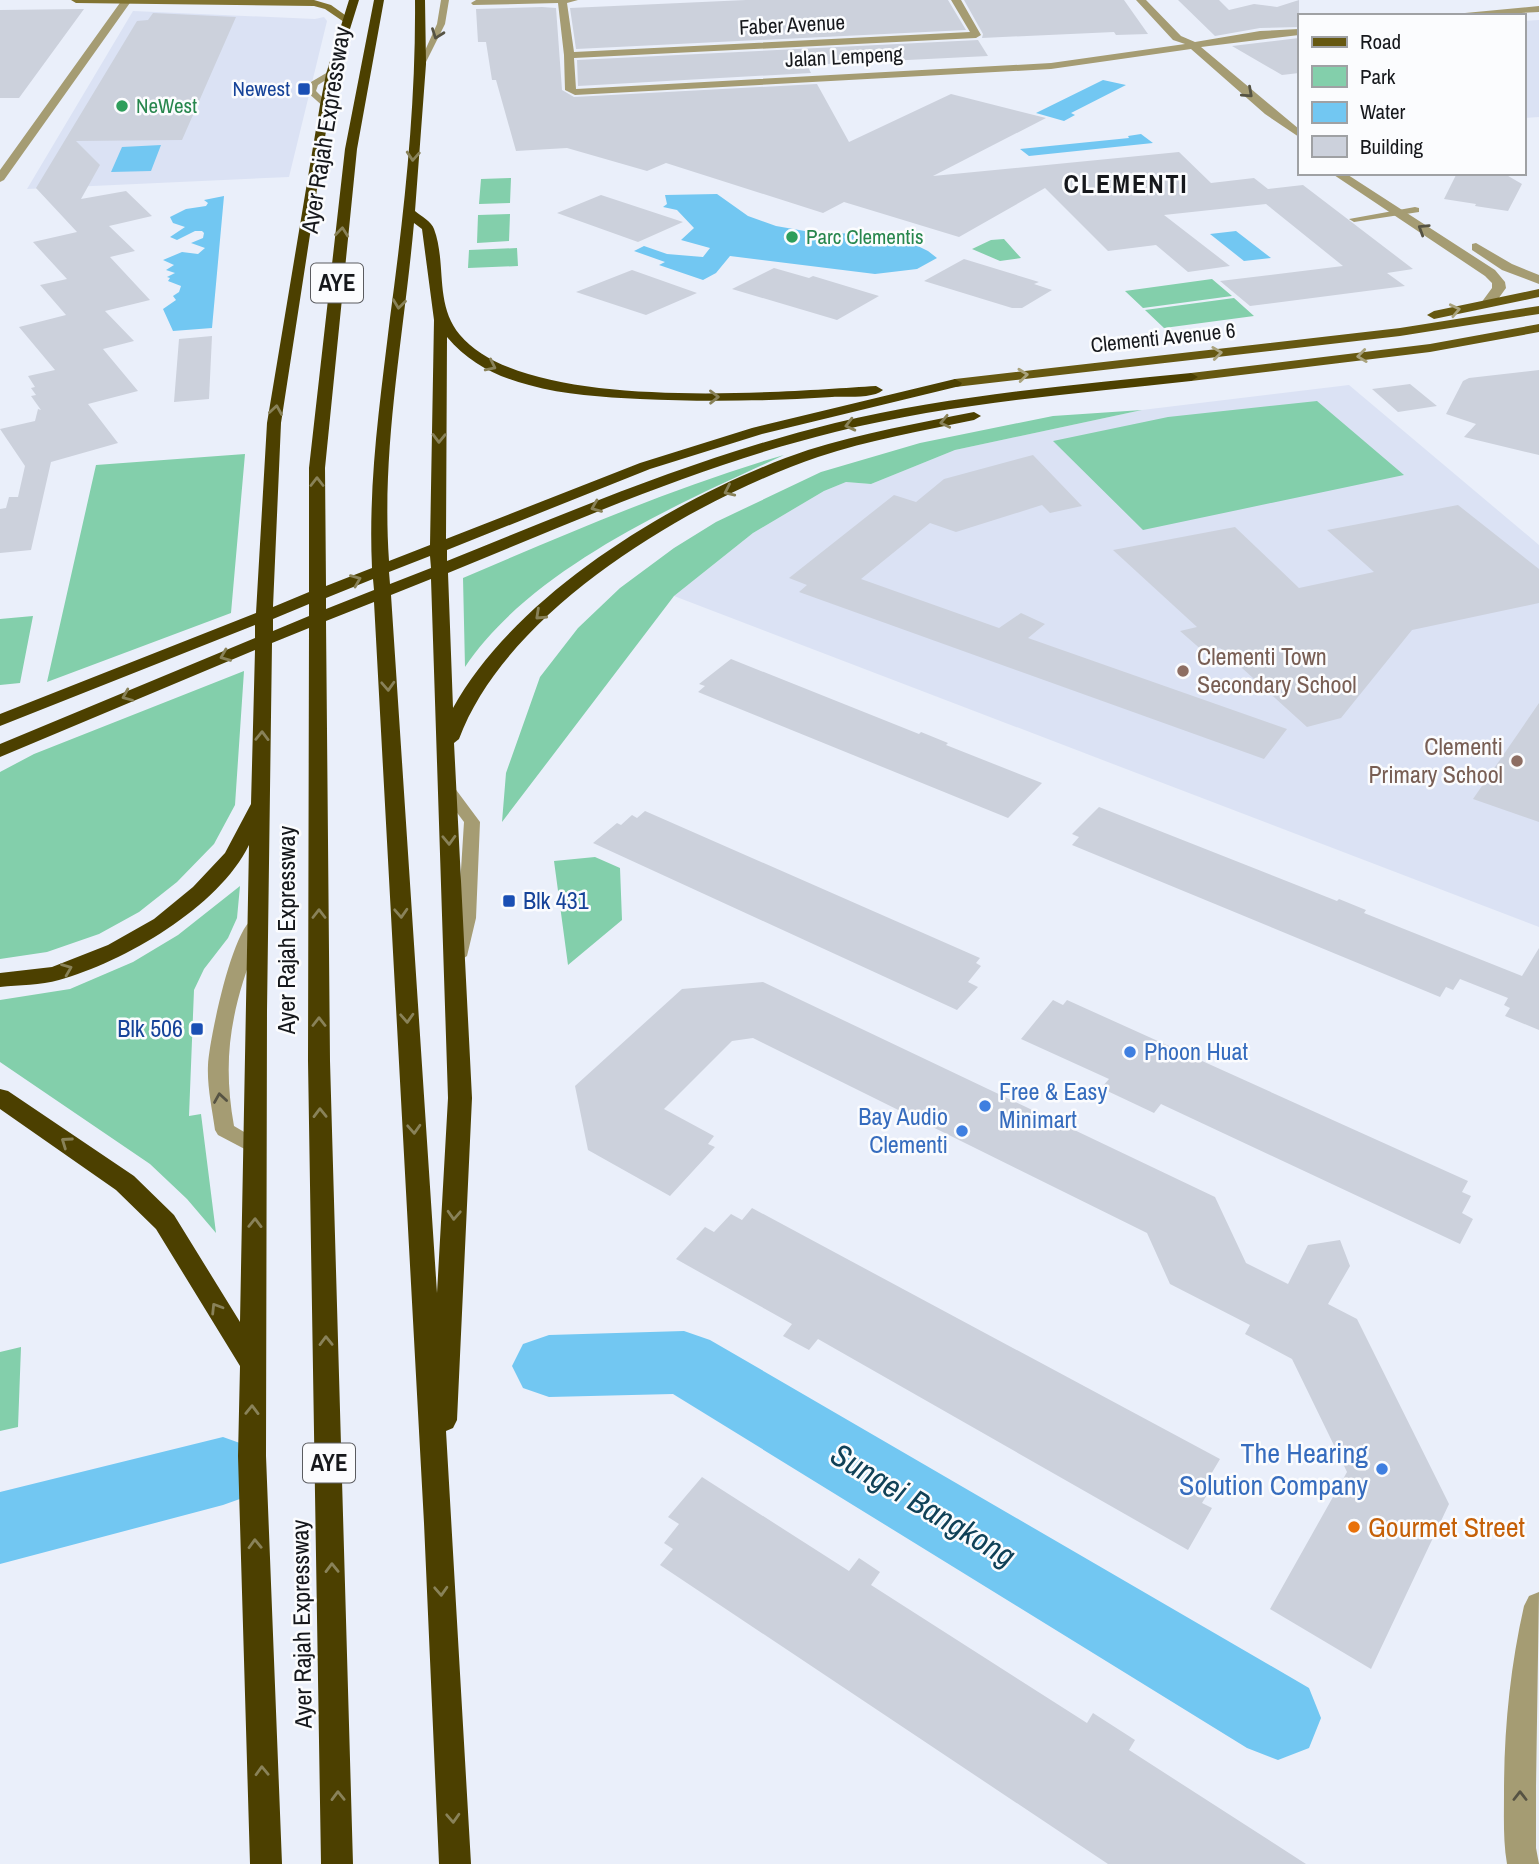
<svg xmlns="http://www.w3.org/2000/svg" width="1539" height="1864" viewBox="0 0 1539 1864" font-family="'Archivo Narrow',sans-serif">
  <rect width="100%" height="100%" fill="#eaeffa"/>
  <path fill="#dbe2f4" d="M133 11 315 19 324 17 327 21 289 177 27 189Z
    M1539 20V117L1523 118V21Z
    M1349 385 1539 545V927L674 596 753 533 824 491 846 482 871 484 955 450 1142 410Z"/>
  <path fill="#83cfab" d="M511 178 510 203 479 204 481 179Z
    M510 214 509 241 477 243 478 215Z
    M1004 239 1021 258 1000 261 972 249 991 240Z
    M517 248 518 266 468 268 469 250Z
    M1212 279 1232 296 1143 308 1125 291Z
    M1234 298 1254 316 1164 328 1145 310Z
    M1317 401 1404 475 1143 530 1053 441 1168 417Z
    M1142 410 955 450 871 484 846 482 824 491 753 533 674 596 502 822 506 773 540 677 578 628 620 588 674 548 716 522 821 472 920 443 1053 416Z
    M245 454 231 613 47 682 96 465Z
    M784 455C678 504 532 567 465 667L463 578C569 533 674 487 784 455Z
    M33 616 20 683 0 685V619Z
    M244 671 235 805 214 844 177 882 139 912 99 934 47 952 0 959V772L34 754Z
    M595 857 620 868 622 920 568 965 554 861Z
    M240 886 237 918 228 938 204 969 194 990 189 1116 201 1114 216 1233 187 1199 150 1164 0 1062V1000L70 989 133 962 178 935Z
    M21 1347 18 1427 0 1431V1352Z"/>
  <path fill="#72c7f2" d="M1103 80 1126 85 1071 113 1075 115 1064 121 1036 113Z
    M1141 134 1153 143 1029 156 1020 149 1129 138 1128 136Z
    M161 145 151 171 111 172 122 147Z
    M717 194 748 216 776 226 822 234 889 232 928 251 937 258 917 269 875 274 730 256 716 273 703 280 659 265 665 262 634 251 644 246 667 254 703 257 710 248 681 240 694 228 677 210 663 207 667 204 665 195Z
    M224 196 212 328 173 331 163 309 176 300 173 296 179 292 181 286 168 281 170 278 167 277 175 273 166 270 174 265 163 260 182 252 198 254 205 248 191 243 203 238 204 233 202 231H195L177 240 170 237 185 227 173 223 170 217 186 209 206 206 208 203 204 200Z
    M1236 231 1271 258 1244 261 1210 234Z"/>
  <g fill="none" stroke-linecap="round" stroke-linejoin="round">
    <path fill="#72c7f2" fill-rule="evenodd" d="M684 1331 710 1340 1309 1688 1321 1718 1309 1748 1278 1760 1247 1748 673 1394 549 1397 523 1388 512 1366 523 1344 549 1335Z
      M223 1437 251 1447 262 1471 251 1495 223 1505 0 1564V1492Z"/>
  </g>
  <path fill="#ccd1dc" d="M746 0H948L966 30 576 49 570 8Z
    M964 0H1124L1148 34 1116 35 1114 32 982 38 983 34Z
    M1178 0H1219L1229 10 1254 4 1277 7 1299 0V27L1260 28 1215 36Z
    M542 7 556 8 562 90 574 97 817 84 849 142 951 94 1046 118 933 176 1179 152 1211 183 1254 178 1268 189 1303 185 1413 269 1387 273 1405 286 1250 306 1220 281 1343 266 1266 204 1164 215 1230 266 1188 272 1156 245 1108 251 1045 188 959 237 844 202 823 213 666 163 647 171 567 148 516 151 496 80H492L486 42H478L476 9Z
    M84 9 19 98H0V10Z
    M153 13 236 17 182 140 76 141 100 165 81 199 126 191 152 216 109 226 135 251 110 257 150 300 105 311 134 341 103 349 138 391 88 404 118 443 51 462 31 550 0 553V509L6 508 9 497H18L25 466 0 429 35 421 38 409 41 410 31 396 36 395 31 388 35 387 28 376 55 370 19 327 66 315 40 285 67 279 33 242 77 232 36 188 137 21 148 20Z
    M1299 38V73L1282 75 1232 46Z
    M978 40 988 56 807 65 811 73 578 86 577 60Z
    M1457 173H1503L1522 184 1508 211 1475 206 1476 204 1444 199Z
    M601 195 683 222 638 242 557 213Z
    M964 259 1039 282 1034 284 1052 290 1022 308H1012L924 281Z
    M774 268 809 278 813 276 879 296 837 320 732 289Z
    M632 270 697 293 646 315 576 292Z
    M212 336 209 399 174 402 179 339Z
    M1539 370V455L1464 437 1476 424 1446 414 1463 381 1469 378Z
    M1410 384 1437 406 1398 412 1372 389Z
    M1033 455 1082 506 1050 513 1042 505 956 532 930 523 861 579 999 628 1021 613 1045 624 1028 638 1287 729 1264 759 799 592 807 585 789 578 894 495 916 502 944 479Z
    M1458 505 1539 569V603L1412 630 1341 718 1307 727 1220 648 1204 652 1180 631 1197 627 1113 550 1235 527 1299 588 1374 572 1327 530Z
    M731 659 919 734 921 732 948 743 946 745 1042 783 1008 818 698 692 705 686 699 684Z
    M1539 703V822L1473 799Z
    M1099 807 1337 901 1339 899 1366 910 1364 913 1522 976 1539 948V1030L1505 1016 1510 1008 1504 1005 1508 998 1460 979 1453 990 1446 987 1440 997 1072 845 1079 837 1072 834Z
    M645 811 980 958 976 963 981 966 968 982 978 987 957 1010 593 843 617 823 621 825 632 815 637 818Z
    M763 982 1215 1197 1246 1263 1288 1284 1308 1245 1340 1240 1350 1266 1328 1304 1357 1319 1449 1504 1371 1669 1270 1609 1347 1472 1292 1359 1245 1334 1250 1325 1170 1284 1147 1233 753 1038 732 1041 664 1109 714 1136 708 1144 715 1147 670 1196 588 1150 575 1086 682 989Z
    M1053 1000 1063 1005 1067 1000 1468 1181 1462 1192 1471 1196 1462 1213 1473 1219 1460 1244 1161 1104 1154 1113 1101 1088 1109 1079 1021 1039Z
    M752 1208 1220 1459 1210 1476 1216 1480 1202 1503 1212 1508 1188 1550 818 1339 809 1350 783 1336 792 1324 676 1259 705 1227 714 1232 731 1214 742 1220Z
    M702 1477 849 1571 859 1558 880 1572 871 1585 1087 1723 1093 1713 1135 1740 1129 1750 1306 1864H1108L660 1565 673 1549 664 1543 679 1524 668 1517Z"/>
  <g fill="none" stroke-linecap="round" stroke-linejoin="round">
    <path fill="#a59c73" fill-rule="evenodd" d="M441 0H449L445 24 425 64 418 66 437 24Z
      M328 72 335 74 318 85 316 91 330 105 325 108 307 92 311 82Z
      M1415 207 1419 208V212L1354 222 1349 219Z
      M448 785 454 787 480 822 476 918 467 956 458 962 449 956 458 918 464 822 440 790Z
      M255 918 264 924C235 997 220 1048 234 1126L263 1143 266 1148 263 1153 256 1155 218 1135 215 1130C212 1108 207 1087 208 1065 209 1041 233 924 255 918Z"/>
    <path fill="#a59c73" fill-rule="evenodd" d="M122 0H132L4 180 0 182V170Z
      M476 0H578L567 3 574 52 970 32 951 0H961L981 35 976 38 574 58 576 89 1051 63 1185 44 1173 40 1136 0H1146L1181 36 1195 42 1260 31 1299 29V35L1201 47 1299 129V137L1265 114 1191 49 1051 69 575 95 565 90 564 55 558 3 473 5 471 3Z
      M1539 6V12L1460 16 1465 13Z
      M1331 173H1345L1495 270 1505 282 1506 288 1493 306 1488 307 1481 303 1492 288V283L1485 276Z
      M1476 243 1512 264 1539 275V284L1502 270 1472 250V244Z
      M1539 1592 1536 1786V1848L1539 1864H1507C1503 1841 1504 1817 1504 1794 1504 1730 1510 1668 1524 1606L1529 1596Z"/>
    <path fill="#827432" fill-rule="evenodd" d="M71 0H314L331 5 352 20 344 22 325 9 314 6 76 3Z"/>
    <path fill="#665811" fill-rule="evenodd" d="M1539 289V297L1434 319 1427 315 1434 311Z
      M1539 306V314L1400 336 955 387 948 383 955 379 1400 328Z
      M1539 324V332L1430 352 1191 381 1184 377 1191 373 1430 344Z"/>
    <path fill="#4c4000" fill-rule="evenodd" d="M349 0H359L336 74 330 105 281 423 273 607 309 592V468L345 149 374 0H384L357 149 325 468 326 586 372 568C368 483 380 402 390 318 404 213 416 107 415 0H425L426 64 415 211C421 216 432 222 434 229 447 264 434 304 460 335 526 414 778 392 876 386L883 390C873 399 846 396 832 397 768 401 704 402 640 399 602 397 565 395 529 385 497 377 469 363 447 337L446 539 640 463 752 428 955 379 962 383 960 386 762 434 650 469 447 550V561C576 509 700 456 835 423 952 395 1072 385 1191 373L1198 377 1191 381C1072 394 952 403 835 432 701 465 575 521 448 573L453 708C517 591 684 492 808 450 862 433 919 423 974 412L981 416 974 420C922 431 869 440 818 457 692 500 507 609 459 739L454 743 472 1098 457 1420 453 1428 446 1431 471 1864H439L424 1523 374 602 326 621 330 1061 353 1864H321L308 1061 309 628 272 643 267 1010 266 1456 282 1864H250L238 1456 240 1366 156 1229 116 1190 0 1109V1089L8 1091 134 1176 174 1215 240 1322 249 845C219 907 124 962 59 980 41 985 19 985 0 987V973L52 967 108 945 154 919 193 887 225 853 251 804 255 650 0 757V744L255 638V625L0 726V714L256 613 267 423 320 105 326 74ZM414 223 422 229 434 320 430 545 389 561C381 448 404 335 414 223ZM430 556 431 568 390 584 389 572ZM373 579 374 590 326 609V598ZM431 579 448 1098 437 1293 391 595ZM309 604V616L273 631V619Z"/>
  </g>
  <defs><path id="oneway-chevron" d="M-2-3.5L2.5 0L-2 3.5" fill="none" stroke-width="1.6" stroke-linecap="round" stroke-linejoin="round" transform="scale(1.75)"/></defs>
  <g stroke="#565343">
    <use href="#oneway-chevron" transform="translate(437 34) rotate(110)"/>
    <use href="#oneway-chevron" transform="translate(1248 93) rotate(42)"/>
    <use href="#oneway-chevron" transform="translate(1423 229) rotate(-148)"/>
    <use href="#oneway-chevron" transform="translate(220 1098) rotate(-99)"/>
    <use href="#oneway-chevron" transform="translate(1520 1796) rotate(-90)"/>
  </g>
  <g stroke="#898259">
    <use href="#oneway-chevron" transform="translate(413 156) rotate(94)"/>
    <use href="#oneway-chevron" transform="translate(342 232) rotate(-84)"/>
    <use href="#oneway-chevron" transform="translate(399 304) rotate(97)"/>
    <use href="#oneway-chevron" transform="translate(491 366) rotate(26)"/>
    <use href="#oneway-chevron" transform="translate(714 397) rotate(-1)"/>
    <use href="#oneway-chevron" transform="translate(276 410) rotate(-81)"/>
    <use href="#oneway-chevron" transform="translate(945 422) rotate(168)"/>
    <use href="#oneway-chevron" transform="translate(850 425) rotate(166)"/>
    <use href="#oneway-chevron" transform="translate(439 438) rotate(91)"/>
    <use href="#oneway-chevron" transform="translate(317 482) rotate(-90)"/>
    <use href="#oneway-chevron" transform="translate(729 491) rotate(155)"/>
    <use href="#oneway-chevron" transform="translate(596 507) rotate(158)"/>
    <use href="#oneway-chevron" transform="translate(356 580) rotate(-22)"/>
    <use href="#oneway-chevron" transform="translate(540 615) rotate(137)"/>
    <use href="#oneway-chevron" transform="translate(225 656) rotate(158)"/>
    <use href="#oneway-chevron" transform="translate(388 686) rotate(87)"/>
    <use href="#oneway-chevron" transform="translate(127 696) rotate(157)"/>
    <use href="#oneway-chevron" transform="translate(262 736) rotate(-89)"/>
    <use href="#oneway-chevron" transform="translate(449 840) rotate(88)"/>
    <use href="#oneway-chevron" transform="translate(401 913) rotate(87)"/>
    <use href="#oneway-chevron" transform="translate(319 914) rotate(-90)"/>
    <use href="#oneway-chevron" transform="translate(67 969) rotate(-22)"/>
    <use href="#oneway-chevron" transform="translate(407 1018) rotate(87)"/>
    <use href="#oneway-chevron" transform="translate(319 1022) rotate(-90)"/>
    <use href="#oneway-chevron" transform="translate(320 1113) rotate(-91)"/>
    <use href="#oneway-chevron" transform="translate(414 1129) rotate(87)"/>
    <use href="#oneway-chevron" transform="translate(66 1142) rotate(-145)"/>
    <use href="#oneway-chevron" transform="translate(454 1215) rotate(93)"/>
    <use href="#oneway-chevron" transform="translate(255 1223) rotate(-89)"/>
    <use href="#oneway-chevron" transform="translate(216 1308) rotate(-122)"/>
    <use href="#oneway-chevron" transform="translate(326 1341) rotate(-91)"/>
    <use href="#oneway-chevron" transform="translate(252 1410) rotate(-89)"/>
    <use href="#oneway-chevron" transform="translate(255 1544) rotate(-92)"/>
    <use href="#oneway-chevron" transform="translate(332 1568) rotate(-91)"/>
    <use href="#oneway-chevron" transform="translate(441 1591) rotate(87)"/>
    <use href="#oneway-chevron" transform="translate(262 1771) rotate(-92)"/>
    <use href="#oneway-chevron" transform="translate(338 1796) rotate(-91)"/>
    <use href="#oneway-chevron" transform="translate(453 1818) rotate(87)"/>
  </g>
  <g stroke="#a9a27c">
    <use href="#oneway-chevron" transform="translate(1455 310) rotate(-12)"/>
    <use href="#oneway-chevron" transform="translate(1217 353) rotate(-7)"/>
    <use href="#oneway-chevron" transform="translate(1362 356) rotate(173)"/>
    <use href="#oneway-chevron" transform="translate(1023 375) rotate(-6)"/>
  </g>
  <g fill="#1a4fb4" stroke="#fbfcfe" stroke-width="2.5">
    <rect x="297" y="82" width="14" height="14" rx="3.5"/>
    <rect x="502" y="894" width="14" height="14" rx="3.5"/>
    <rect x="190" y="1022" width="14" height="14" rx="3.5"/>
  </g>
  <g fill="#2e9e5b" stroke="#fbfcfe" stroke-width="2.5">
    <circle cx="122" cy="106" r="7"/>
    <circle cx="792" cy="237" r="7"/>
  </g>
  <g fill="#8d6e63" stroke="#fbfcfe" stroke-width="2.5">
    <circle cx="1183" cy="671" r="7"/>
    <circle cx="1517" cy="761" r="7"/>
  </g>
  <g fill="#3f7fe0" stroke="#fbfcfe" stroke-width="2.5">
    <circle cx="1130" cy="1052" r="7"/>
    <circle cx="985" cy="1106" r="7"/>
    <circle cx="962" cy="1131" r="7"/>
    <circle cx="1382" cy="1469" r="7"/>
  </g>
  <circle fill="#e8710a" stroke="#fbfcfe" stroke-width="2.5" cx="1354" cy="1527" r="7"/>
  <g text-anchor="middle" stroke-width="5" stroke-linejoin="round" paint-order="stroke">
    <g font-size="21" fill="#16181c" stroke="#fbfcfe">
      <text transform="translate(792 25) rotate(-3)" y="7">Faber Avenue</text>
      <text transform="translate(844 57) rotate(-3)" y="7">Jalan Lempeng</text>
      <text transform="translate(1163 338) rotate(-6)" y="7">Clementi Avenue 6</text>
    </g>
    <g font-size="21" fill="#164399" stroke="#fbfcfe" text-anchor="end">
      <text x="290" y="96">Newest</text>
    </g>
    <g font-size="21" fill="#27864d" stroke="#fbfcfe" text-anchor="start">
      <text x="136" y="113">NeWest</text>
      <text x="806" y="244">Parc Clementis</text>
    </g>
    <g fill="#fbfcfe" stroke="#5b5c60" stroke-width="2">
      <rect x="311" y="263.5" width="52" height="39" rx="5"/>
      <rect x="303" y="1443.5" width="52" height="39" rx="5"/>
    </g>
    <g font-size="23" font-weight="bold" fill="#16181c">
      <text x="337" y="291">AYE</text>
      <text x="329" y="1471">AYE</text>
    </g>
    <g font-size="24" fill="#16181c" stroke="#fbfcfe">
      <text transform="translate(326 130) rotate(-81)" y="8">Ayer Rajah Expressway</text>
      <text transform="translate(287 930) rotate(-90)" y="8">Ayer Rajah Expressway</text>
      <text transform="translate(302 1624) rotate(-91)" y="8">Ayer Rajah Expressway</text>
    </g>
    <g font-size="24" fill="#785e54" stroke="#fbfcfe" text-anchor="start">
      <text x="1197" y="665">Clementi Town<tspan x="1197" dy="28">Secondary School</tspan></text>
      <text x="1503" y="755" text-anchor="end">Clementi<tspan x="1503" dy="28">Primary School</tspan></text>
    </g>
    <g font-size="24" fill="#164399" stroke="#fbfcfe" text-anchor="start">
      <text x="523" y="909">Blk 431</text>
      <text x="183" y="1037" text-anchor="end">Blk 506</text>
    </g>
    <g font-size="24" fill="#366cbe" stroke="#fbfcfe" text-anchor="start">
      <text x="1144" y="1060">Phoon Huat</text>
      <text x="999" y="1100">Free &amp; Easy<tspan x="999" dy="28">Minimart</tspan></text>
      <text x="948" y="1125" text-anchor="end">Bay Audio<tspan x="948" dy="28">Clementi</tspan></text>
    </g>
    <g font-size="26" font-weight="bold" letter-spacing="2" fill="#16181c" stroke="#fbfcfe">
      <text x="1126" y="193">CLEMENTI</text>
    </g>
    <g font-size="28" fill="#366cbe" stroke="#fbfcfe" text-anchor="end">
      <text x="1368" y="1463">The Hearing<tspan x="1368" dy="32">Solution Company</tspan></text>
    </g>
    <g font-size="28" fill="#c56008" stroke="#fbfcfe" text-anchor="start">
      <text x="1368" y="1537">Gourmet Street</text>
    </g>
    <g font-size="32" font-style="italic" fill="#104157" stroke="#fbfcfe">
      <text transform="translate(923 1505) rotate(31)" y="11">Sungei Bangkong</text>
    </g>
  </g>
  <rect x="1298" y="14" width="228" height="161" fill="#fbfcfe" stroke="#9fa1a4" stroke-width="2"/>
  <rect x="1312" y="37" width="35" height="10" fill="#665811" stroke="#9fa1a4" stroke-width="2"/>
  <text x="1360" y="49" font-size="21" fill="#16181c">Road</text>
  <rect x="1312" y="66" width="35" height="21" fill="#83cfab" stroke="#9fa1a4" stroke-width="2"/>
  <text x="1360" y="84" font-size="21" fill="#16181c">Park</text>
  <rect x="1312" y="102" width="35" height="21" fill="#72c7f2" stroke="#9fa1a4" stroke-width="2"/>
  <text x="1360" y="119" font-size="21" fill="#16181c">Water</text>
  <rect x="1312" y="136" width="35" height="21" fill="#ccd1dc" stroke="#9fa1a4" stroke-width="2"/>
  <text x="1360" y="154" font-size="21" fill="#16181c">Building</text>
</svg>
